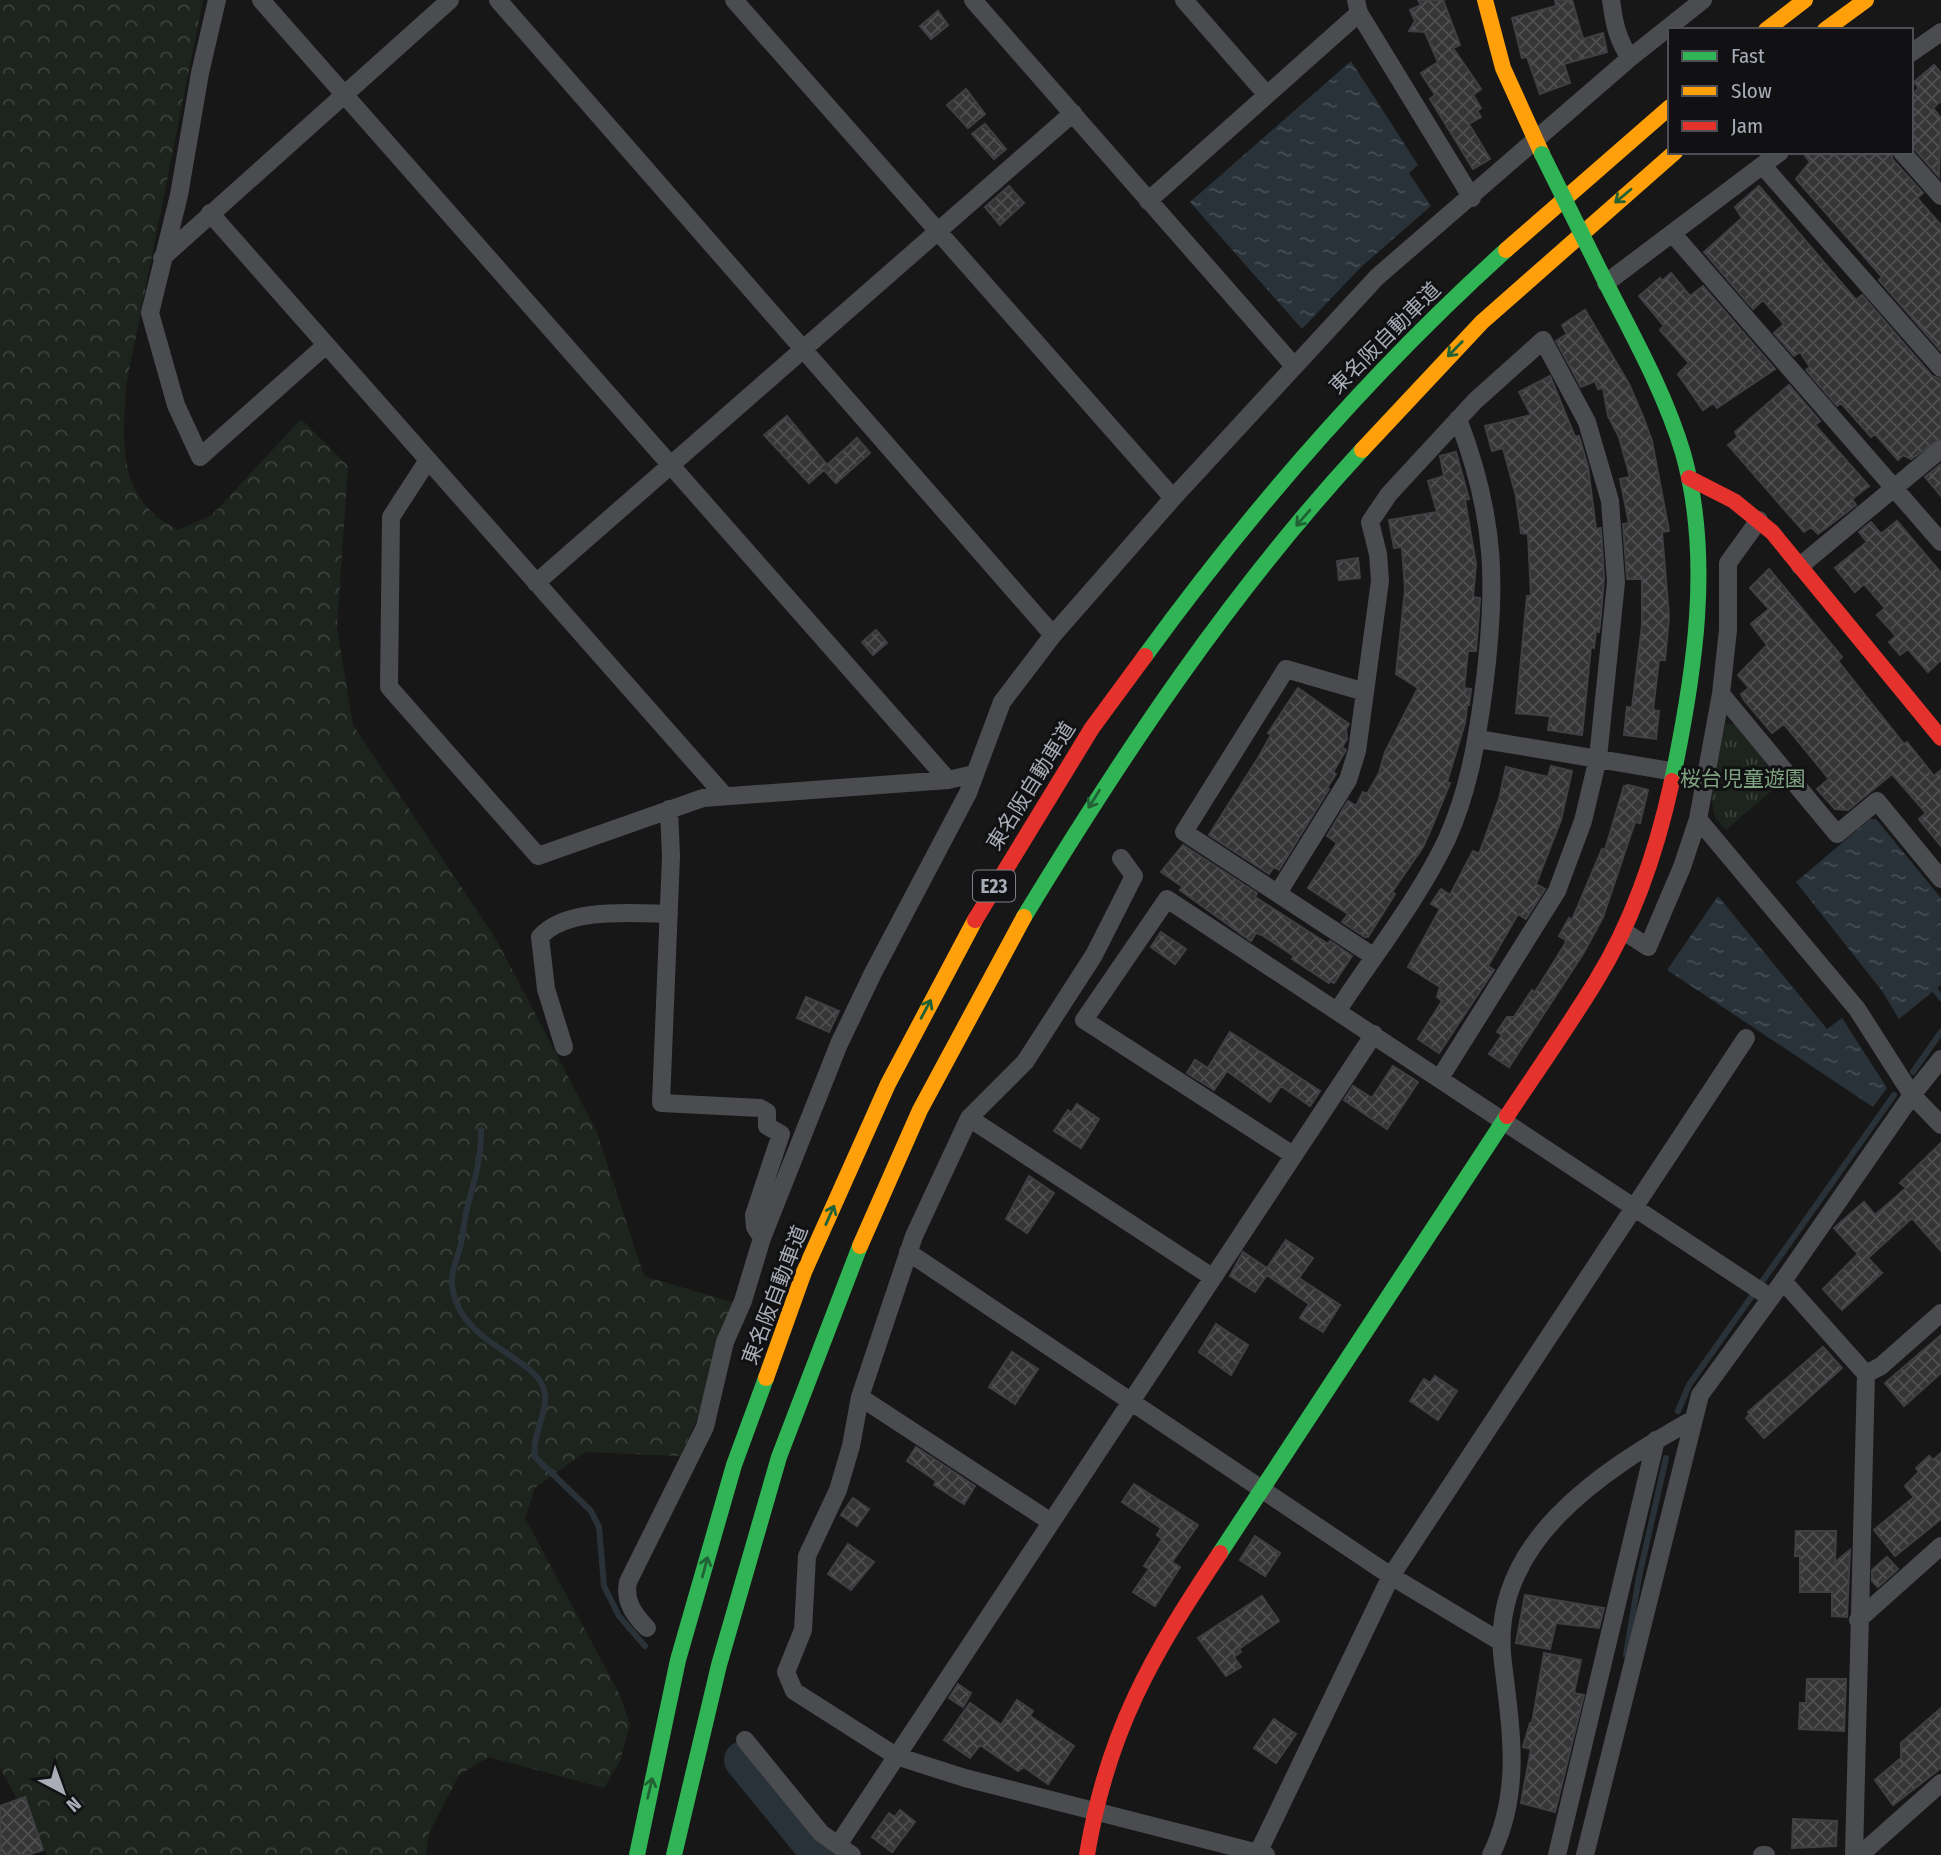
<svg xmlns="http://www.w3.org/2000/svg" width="1941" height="1855" viewBox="0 0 1941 1855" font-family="'Fira Sans Condensed','Noto Sans JP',sans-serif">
  <defs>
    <pattern id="forest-crowns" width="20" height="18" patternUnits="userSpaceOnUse" patternTransform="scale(1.75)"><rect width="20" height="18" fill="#1d241e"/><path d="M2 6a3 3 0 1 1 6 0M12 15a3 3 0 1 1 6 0" fill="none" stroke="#3b413d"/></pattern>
    <pattern id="park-tufts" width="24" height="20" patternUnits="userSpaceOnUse" patternTransform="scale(1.75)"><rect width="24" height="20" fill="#1d241e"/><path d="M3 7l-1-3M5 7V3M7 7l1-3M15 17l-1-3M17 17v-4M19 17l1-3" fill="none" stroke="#3b413d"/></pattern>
    <pattern id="water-ripples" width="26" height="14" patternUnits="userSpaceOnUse" patternTransform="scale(1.75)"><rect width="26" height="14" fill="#2a3239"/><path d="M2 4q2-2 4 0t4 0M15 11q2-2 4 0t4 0" fill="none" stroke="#464d54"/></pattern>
    <pattern id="building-cross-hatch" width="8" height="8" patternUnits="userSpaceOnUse" patternTransform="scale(1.75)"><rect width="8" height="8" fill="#353536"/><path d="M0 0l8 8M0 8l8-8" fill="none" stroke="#4f5051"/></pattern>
  </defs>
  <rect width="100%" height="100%" fill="#171717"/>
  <path fill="url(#forest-crowns)" d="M0 0H203L126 386C124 429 117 478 151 511 158 519 169 524 178 530L212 515 301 419 348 466 337 628 353 725 496 939 596 1130 644 1276 745 1306 681 1456 585 1452 535 1488 525 1518 619 1693 630 1725 620 1761 604 1788 488 1757 459 1775 429 1833 426 1855H47L0 1768Z"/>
  <path fill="url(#park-tufts)" d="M1725 723 1735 725 1782 782 1726 830 1715 817 1711 797Z"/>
  <path fill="url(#water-ripples)" d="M1351 61 1418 165 1409 173 1431 206 1361 267 1302 329 1190 202Z
    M1870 819H1876L1941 898V985L1899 1019 1882 991 1796 882Z
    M1718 896 1827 1029 1842 1018 1887 1088 1873 1107 1667 970Z"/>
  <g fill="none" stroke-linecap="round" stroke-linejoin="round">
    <path stroke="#2a3239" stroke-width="6" d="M1932 986 1941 998
      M1913 1072 1941 1032
      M481 1130C482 1160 473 1183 466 1213 464 1223 463 1234 461 1244 457 1260 449 1274 453 1291 463 1345 536 1357 544 1390 550 1411 531 1434 535 1457L591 1511 599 1527 604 1586 619 1616 645 1646
      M1678 1411 1689 1385 1894 1095
      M1626 1655 1639 1577 1666 1458"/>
    <path stroke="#2a3239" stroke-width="38" d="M743 1760 810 1842 828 1855"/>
  </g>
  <path fill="url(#building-cross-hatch)" stroke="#3f4043" stroke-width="2" d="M1418 0H1443L1460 45 1453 48 1481 89 1473 95 1481 108 1477 111 1481 117 1469 124 1490 159 1473 169 1430 99 1435 95 1421 73 1438 62 1425 32 1409 31 1415 21 1410 10 1421 5Z
    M1555 0H1572L1583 39 1603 33 1607 52 1564 64 1570 83 1540 94 1527 57 1522 58 1512 18 1556 6Z
    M938 11 948 25 931 39 920 26Z
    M1934 65 1941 73V101L1933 108 1941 118 1939 177 1911 145V96L1919 88 1914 82Z
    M966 89 985 114 968 128 947 105Z
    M985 124 1006 149 994 159 972 134Z
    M1802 152H1891L1893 160 1923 193 1917 198 1941 225V351L1879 280 1882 277 1796 179 1810 162Z
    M1009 186 1024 203 1000 225 985 207Z
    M1759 186 1856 300 1862 295 1932 376 1941 379V438L1911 459 1903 455 1898 460 1875 434 1871 437 1841 403 1837 406 1806 370 1810 367 1800 352 1794 356 1774 333 1784 324 1763 300 1753 309 1704 252 1742 218 1735 207Z
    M1671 273 1690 296 1703 286 1775 369 1717 408 1713 403 1703 410 1678 374 1689 363 1660 330 1664 326 1639 296 1660 278 1662 281Z
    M1585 310 1629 384 1644 419 1652 441 1669 531 1662 532 1669 617 1665 660H1659L1653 710 1659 711 1656 739 1624 735 1627 707 1632 708 1642 625V579H1627L1623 524 1629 523 1620 479 1630 477 1619 437 1608 416 1603 388 1598 389 1595 381 1581 387 1556 341 1567 334 1562 325Z
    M1550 376 1575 437 1579 436 1588 467 1596 529 1601 528 1604 578 1601 615 1599 632 1596 631 1594 648 1591 647 1582 735 1548 730 1550 716 1516 713 1527 596H1531L1528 534 1521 533 1516 496 1503 448 1492 451 1485 426 1531 415 1519 392Z
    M1789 385 1820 421 1815 425 1869 486 1852 499 1856 505 1818 534 1811 527 1804 532 1728 445 1738 437 1735 432Z
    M787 416 827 465 857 438 870 453 836 483 824 470 809 483 764 435Z
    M1456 452 1469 499 1465 500 1476 564 1473 597 1480 598 1476 651H1468L1464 688 1471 689 1469 705H1467L1465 723 1447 782 1450 783 1434 822 1423 847 1392 892 1395 894 1368 937H1365L1342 922 1348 914 1308 888 1337 843 1327 836 1348 801 1356 806 1363 792 1367 794 1379 773 1385 752 1418 688 1396 674 1405 590 1402 547 1394 548 1389 520 1437 512 1428 481 1444 476 1440 456Z
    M1941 464V496L1925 477Z
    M1897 521 1941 573V660L1928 672 1908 649 1900 655 1889 642 1896 636 1877 615 1885 608 1864 584 1855 592 1835 568 1867 542 1859 532 1871 522 1881 534Z
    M1358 558 1360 578 1339 580 1337 561Z
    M1769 569 1842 657 1838 661 1904 744 1907 742 1934 776 1941 770V846L1919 819 1926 813 1892 774 1848 810 1835 809 1817 789 1829 779 1784 724 1772 733 1744 700 1741 694 1749 688 1738 675 1767 645 1751 624 1769 609 1750 588Z
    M876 630 887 643 873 655 862 642Z
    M1298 688 1349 724 1346 729 1347 739 1342 747 1346 750 1333 772 1336 774 1327 788 1329 789 1279 870 1274 867 1269 874 1209 835 1258 758 1271 735 1268 733Z
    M1551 766 1572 771 1561 820 1536 884 1545 889 1526 919 1518 914 1488 966 1494 970 1439 1053 1418 1039 1442 1001 1437 997 1440 987 1408 967 1440 909 1431 904 1441 889 1450 895 1473 851 1479 854 1499 799 1506 767 1548 777Z
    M1628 785 1648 790 1640 823 1635 822 1603 917 1583 954 1509 1067 1489 1054 1502 1035 1497 1032 1507 1017H1514L1532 990 1535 992 1565 944 1566 940 1559 936 1569 918 1572 920 1602 849 1605 850 1624 786Z
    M1183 845 1257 893 1255 897 1328 944 1330 941 1352 956 1334 983 1330 981 1329 983 1292 959 1294 956 1262 935 1256 933 1251 941 1180 890 1183 887 1161 872Z
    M1161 932 1186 949 1175 964 1151 947Z
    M806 997 839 1011 829 1032 797 1018Z
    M1230 1032 1320 1091 1310 1106 1281 1086 1270 1102 1227 1071 1214 1090 1187 1073 1195 1060 1208 1068Z
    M1393 1066 1418 1082 1387 1129 1344 1100 1353 1086 1372 1098Z
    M1077 1104 1099 1119 1081 1148 1054 1131 1068 1110 1071 1113Z
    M1941 1143V1251L1912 1218 1868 1258 1882 1273 1842 1310 1823 1289 1858 1254 1834 1228 1864 1202 1875 1215 1906 1188 1900 1183Z
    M1029 1176 1054 1193 1027 1233 1006 1219Z
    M1286 1240 1313 1258 1299 1278 1340 1305 1323 1332 1300 1318 1309 1304 1267 1275 1255 1292 1230 1276 1243 1252 1267 1268Z
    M1216 1324 1248 1345 1231 1375 1199 1352Z
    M1941 1335V1373L1904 1406 1885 1383Z
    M1823 1347 1842 1368 1764 1438 1746 1418 1750 1414 1748 1412Z
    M1012 1352 1038 1369 1015 1404 989 1387Z
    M1435 1376 1457 1391 1438 1420 1410 1401 1424 1379 1430 1383Z
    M916 1447 975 1486 964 1504 934 1485 936 1481 907 1461Z
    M1941 1453V1519L1895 1556 1874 1530 1914 1497 1905 1486 1919 1472 1916 1468 1929 1456 1933 1460Z
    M1134 1484 1198 1525 1172 1562 1180 1567 1155 1606 1133 1592 1149 1569 1144 1566 1162 1539 1157 1535 1161 1528 1122 1502Z
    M853 1498 869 1509 857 1526 841 1515Z
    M1796 1531H1836L1835 1562 1850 1550 1847 1617 1832 1616V1592H1800V1556H1795Z
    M1255 1536 1280 1553 1265 1576 1240 1560Z
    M848 1544 874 1562 851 1590 828 1574Z
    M1887 1557 1898 1569 1878 1587 1872 1581V1570Z
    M1525 1595 1604 1608 1599 1628 1556 1623 1550 1649 1516 1643Z
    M1262 1596 1279 1621 1239 1649 1241 1652 1234 1657 1241 1667 1226 1676 1198 1638Z
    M1544 1653 1581 1660 1574 1693 1584 1695 1555 1812 1521 1803 1531 1749 1523 1747 1530 1723H1532Z
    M1807 1679H1846L1844 1731 1799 1729 1800 1703H1806Z
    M958 1684 971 1693 963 1707 949 1698Z
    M1017 1700 1033 1711 1030 1716 1074 1746 1048 1784 1024 1767 1018 1771 980 1745 970 1758 944 1740 970 1703 1001 1725Z
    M1941 1708V1768L1893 1805 1875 1780 1901 1758V1743Z
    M1274 1719 1296 1734 1276 1763 1254 1748Z
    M25 1797 43 1850 27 1855H0V1806Z
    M900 1810 915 1822 892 1852 872 1837 889 1813 895 1817Z
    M1793 1819 1837 1821 1836 1846 1792 1848Z"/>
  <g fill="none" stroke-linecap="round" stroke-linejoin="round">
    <path stroke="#4b4c50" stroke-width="18" d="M217 0 200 73 179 195 150 313 176 405 200 457 326 345
      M261 0 948 780
      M498 0 1053 635
      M734 0 1173 498
      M973 0 1294 366
      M1184 0 1267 95
      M1356 0 1359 13 1472 198
      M1611 0C1614 22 1617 39 1630 58
      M1911 53 1941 32
      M1902 152 1941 196
      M1763 166 1941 368
      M1148 201 1359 13
      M210 213 724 795
      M1672 233 1941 542
      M162 258 450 0
      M1606 283 1780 152
      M428 460 391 517 389 687 538 856 703 798 948 780 974 774
      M1800 566 1941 449
      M536 583 1073 113
      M1365 692 1286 669 1184 832 1373 956
      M1721 694 1837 834 1877 801 1941 879
      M1478 739 1676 772
      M669 809 671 856 661 1103 760 1108 767 1112V1126L781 1134 754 1215 755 1227 762 1238
      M1698 819 1857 1009 1912 1095 1941 1125
      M1121 858 1134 876 1094 955 1025 1062 969 1118 914 1236 860 1397 851 1446 838 1490 807 1556 803 1630 786 1672 794 1691 896 1756 965 1778 1266 1855
      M1278 893 1348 780 1357 751 1380 581 1378 554 1370 522 1389 494 1475 401 1543 340 1587 422 1610 501 1616 582 1598 758 1583 821 1557 891 1440 1078
      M1625 932 1648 947 1682 867 1698 819 1721 694 1728 630V563L1759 520
      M1338 1010C1374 955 1419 898 1447 839 1468 792 1476 746 1483 695 1497 590 1497 520 1458 419
      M564 1047 546 989 540 937C566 907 632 913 669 914
      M969 1118 1212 1277
      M1293 1155 1084 1020 1167 899 1771 1298
      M908 1252 1391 1576 1501 1642
      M1783 1281 1866 1374 1854 1855
      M1866 1374 1881 1366 1941 1313
      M860 1397 1051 1522
      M1858 1620 1941 1546
      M647 1628C634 1615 624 1601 628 1582L705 1427 725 1342 743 1301 762 1238 839 1044 873 973 968 793 1002 702 1053 635 1173 498 1377 277 1630 58 1703 0
      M745 1740 821 1833 852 1855
      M838 1845 1374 1034
      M1257 1855 1391 1576 1746 1038
      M1491 1855C1522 1792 1511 1730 1503 1663 1487 1544 1601 1471 1692 1420
      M1557 1855 1656 1440
      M1585 1855 1700 1395 1783 1281 1912 1095 1941 1059
      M1762 1855H1766
      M1860 1855 1941 1783"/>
    <path stroke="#30b455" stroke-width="16" d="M1606 283C1634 338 1665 393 1683 453 1713 559 1694 676 1672 781
      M1145 656C1252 509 1371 372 1506 250
      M1024 917C1124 752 1231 592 1362 450
      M1220 1553 1507 1116
      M637 1855 678 1660 734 1465 766 1378
      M674 1855 719 1665 779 1457 860 1246"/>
    <path stroke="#ff9f0a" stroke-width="16" d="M1485 0 1503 68 1542 154
      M1766 30 1805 0
      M1825 30 1866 0
      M1506 250 1670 107
      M1362 450 1482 322 1675 152
      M860 1246 920 1110 1024 917
      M766 1378 804 1272 888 1084 975 920"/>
    <path stroke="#e5322d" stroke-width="16" d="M1689 478 1734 501 1772 532 1941 738
      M975 920 1092 728 1145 656
      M1507 1116C1537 1071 1568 1027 1596 981 1633 921 1657 850 1672 781
      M1087 1855C1107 1732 1152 1655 1220 1553"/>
    <path stroke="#30b455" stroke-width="16" d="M1542 154 1606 283"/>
  </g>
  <defs><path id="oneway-shaft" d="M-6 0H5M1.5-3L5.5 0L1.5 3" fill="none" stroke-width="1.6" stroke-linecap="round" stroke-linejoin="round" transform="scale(1.75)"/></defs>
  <g stroke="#206234">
    <use href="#oneway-shaft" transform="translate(1623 196) rotate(140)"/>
    <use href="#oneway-shaft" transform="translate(1455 349) rotate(134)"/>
    <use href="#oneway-shaft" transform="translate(1303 518) rotate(131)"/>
    <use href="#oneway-shaft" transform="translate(1094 799) rotate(122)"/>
    <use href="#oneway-shaft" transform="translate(926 1009) rotate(-62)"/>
    <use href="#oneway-shaft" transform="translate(830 1215) rotate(-66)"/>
    <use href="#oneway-shaft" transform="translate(705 1567) rotate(-75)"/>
    <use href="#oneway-shaft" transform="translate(650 1788) rotate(-77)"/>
  </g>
  <g text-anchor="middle" stroke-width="6" stroke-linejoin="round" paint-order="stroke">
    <rect fill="#111113" stroke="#7b7e86" stroke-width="2" x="973" y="870.5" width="42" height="31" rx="5"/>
    <g font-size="19" font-weight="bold" fill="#a8adb8">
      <text x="994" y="893">E23</text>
    </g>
    <g font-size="21" fill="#a8adb8" stroke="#111113">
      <text transform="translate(1385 338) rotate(-45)" y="7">東名阪自動車道</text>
      <text transform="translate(1031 786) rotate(-58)" y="7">東名阪自動車道</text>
      <text transform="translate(775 1295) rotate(-69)" y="7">東名阪自動車道</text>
    </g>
    <g font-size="21" fill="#7fa381" stroke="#111113">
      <text x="1743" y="786">桜台児童遊園</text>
    </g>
  </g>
  <rect x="1668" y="28" width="245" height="126" fill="#111113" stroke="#4d4f55" stroke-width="2"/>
  <rect x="1682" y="51" width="35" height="10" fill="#30b455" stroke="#4d4f55" stroke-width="2"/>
  <text x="1731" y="63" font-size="21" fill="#a8adb8">Fast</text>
  <rect x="1682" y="86" width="35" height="10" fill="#ff9f0a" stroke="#4d4f55" stroke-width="2"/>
  <text x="1731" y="98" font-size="21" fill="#a8adb8">Slow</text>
  <rect x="1682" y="121" width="35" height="10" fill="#e5322d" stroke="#4d4f55" stroke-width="2"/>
  <text x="1731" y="133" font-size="21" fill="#a8adb8">Jam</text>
  <g transform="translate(63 1792) rotate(139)" stroke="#111113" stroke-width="5" paint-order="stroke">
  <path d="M0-5L12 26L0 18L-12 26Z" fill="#a8adb8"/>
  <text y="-10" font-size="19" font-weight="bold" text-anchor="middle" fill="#a8adb8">N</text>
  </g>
</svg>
